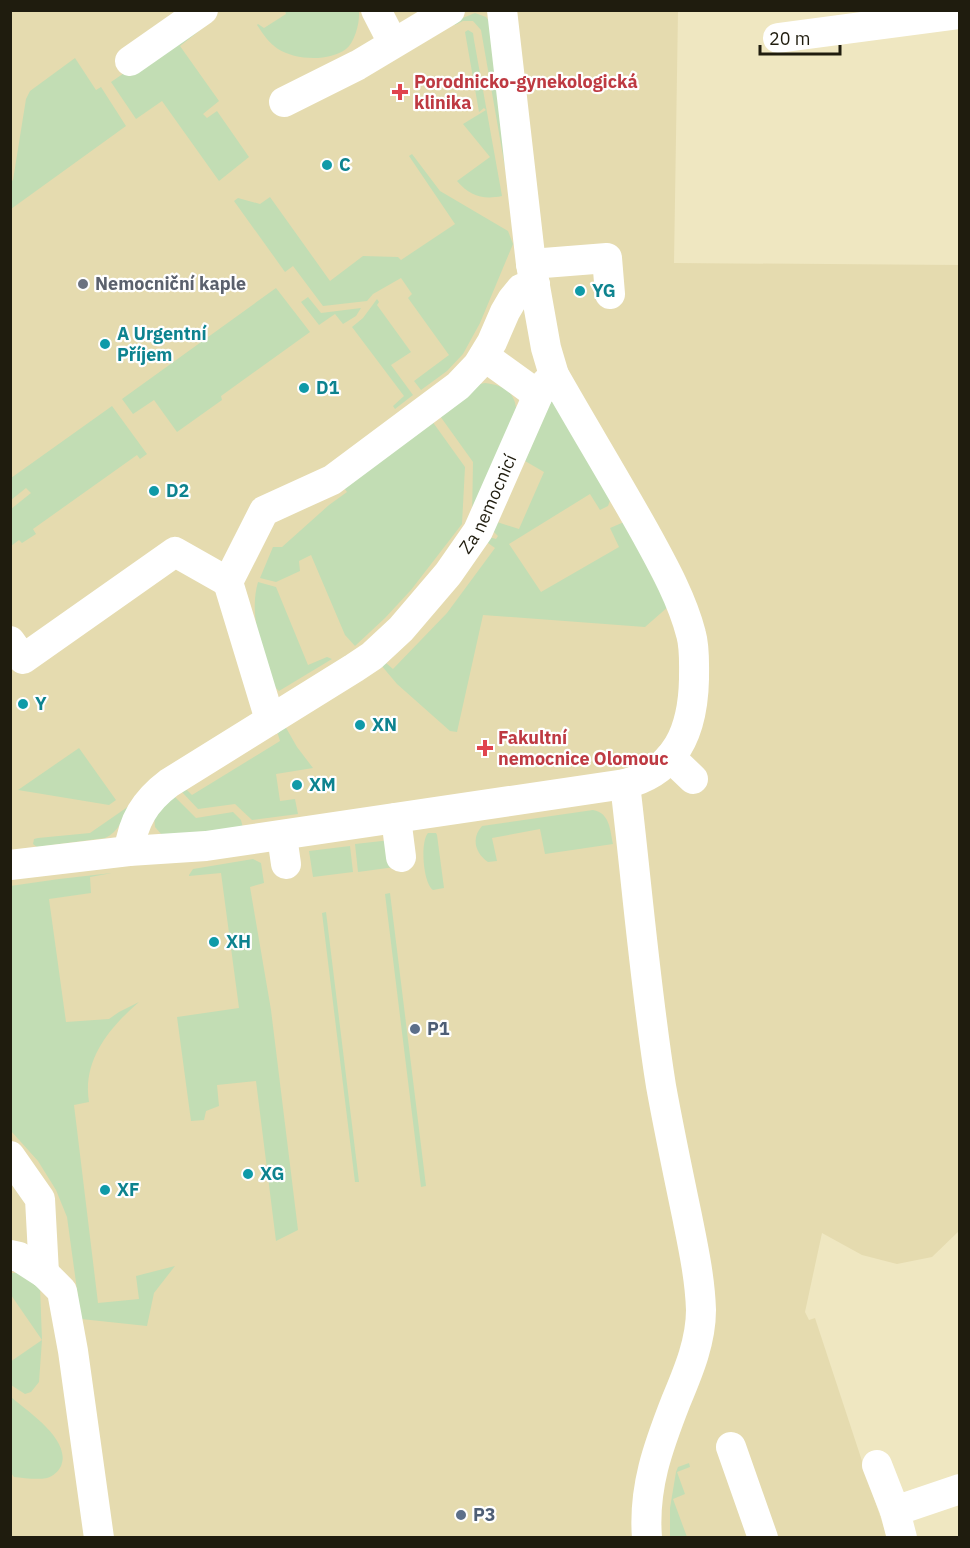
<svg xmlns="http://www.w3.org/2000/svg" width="970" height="1548" viewBox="0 0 970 1548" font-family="'IBM Plex Sans',sans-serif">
  <rect width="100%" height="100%" fill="#efe7c1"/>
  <path fill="#e5dbaf" d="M11 11H678L674 263 959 265V1231L932 1257 897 1264 862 1255 822 1233 805 1312 809 1320 815 1318 887 1537 11 1538Z"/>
  <path fill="#c2ddb4" d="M285 11H359C360 22 355 42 346 49 329 62 295 60 278 49 269 43 263 34 257 25L258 24 264 28 286 14Z
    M475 13 486 17 489 21 510 196 481 30 473 21H463L455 25 453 22Z
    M204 27 180 46 219 101 203 114 207 118 217 111 249 157 219 181 162 101 136 119 111 82 155 52Z
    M468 30 473 33 474 40 502 196C483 200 470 196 457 181L490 157 463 124 486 110 484 108 479 112 465 32Z
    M75 58 96 90 101 87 126 126 11 209V182L13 180 26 99 30 91Z
    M412 154 440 191 508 231 513 244 480 323 463 354 447 371 421 390 414 381 449 355 408 298 412 294 401 278 373 294 367 301 323 306 293 266 285 272 234 201 238 198 260 204 270 197 330 281 363 256 398 257 401 260 455 224 409 156Z
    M276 288 310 332 221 396 222 400 177 432 154 400 133 414 122 399Z
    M308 297 321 313 361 308 356 316 343 324 335 314 319 325 301 302Z
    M377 299 379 302 377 305 411 352 391 365 413 395 395 409 393 406 404 396 352 327 363 318Z
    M485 383C501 385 514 390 516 408L472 519 473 462 440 416 480 384Z
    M554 400 611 498 608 506 600 510 590 494 509 544 541 592 619 547 610 528 624 522 669 606 645 627 483 615 457 732 450 731 397 684 381 665 386 663 393 669 447 613 495 548 488 543 489 537 496 539 498 536 493 531 497 522 519 529 544 472 525 461 551 401Z
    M112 406 147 454 140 459 137 455 33 529 36 534 22 543 19 540 11 546V509L31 493 26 488 11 500V478Z
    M432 421 465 467 462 524 411 590 385 618 355 646 345 635 311 555 299 561 300 571 276 582 260 578 273 547H282L329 505 347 492 342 485Z
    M258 582 276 587 308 665 327 657 332 659 279 691 273 685C263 651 248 617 258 582Z
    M285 726 297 747 313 768 276 774 280 801 295 799 298 814 252 820 235 804 198 809 181 791 187 790 192 795 280 741 277 731Z
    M79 748 116 800 109 805 18 790Z
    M174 796 196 818 233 812 241 820 243 828 162 835 155 827 154 815Z
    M129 806C123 818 119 832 105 838L37 847 33 844 34 839 38 838 90 833Z
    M593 810C610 813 610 830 613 844L545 854 540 829 492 838 497 861 488 862C475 853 471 838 482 826Z
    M428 833H436L437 835 444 888 433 890C423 883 420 842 428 833Z
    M391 840 395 867 358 872 355 844Z
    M350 846 353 872 313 877 309 851Z
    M253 859 261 863 264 883 250 887 271 1010 298 1230 276 1241 256 1081 217 1085 219 1106 206 1111 204 1120 191 1121 177 1017 239 1008 221 873 189 876V875L193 869Z
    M112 873 90 877 91 893 49 899 66 1022 109 1019 119 1012 139 1002C110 1027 82 1060 89 1102L74 1105 98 1303 139 1299 136 1276 175 1266 154 1293 147 1326 81 1319 67 1217 56 1190 38 1161 11 1131 10 886 59 879Z
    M390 893 426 1186 421 1187 385 894Z
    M326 912 359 1182H355L322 913Z
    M11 1273H19L40 1287 42 1340 39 1382 31 1392 25 1394 11 1385 10 1362 42 1340 11 1295Z
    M11 1397C27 1411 72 1440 61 1466 58 1472 53 1476 47 1478 37 1480 24 1478 14 1477L11 1473Z
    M689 1463 690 1467 677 1472 685 1494 673 1499 687 1537H670V1508L676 1472 678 1467Z"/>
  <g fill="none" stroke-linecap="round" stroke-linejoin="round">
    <g stroke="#fff" stroke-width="30">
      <path d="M376 10 393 43"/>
      <path d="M778 38 960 14"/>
      <path d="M130 61 203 10"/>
      <path d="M284 102 358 65 450 10"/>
      <path d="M531 264 607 258 610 294"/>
      <path d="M484 356 538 395"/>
      <path d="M10 641 23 659 175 552 228 582"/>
      <path d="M270 720 228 582 264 511 332 480 458 386 478 365 492 342 505 312 512 300 521 289 535 284"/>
      <path d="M670 757 693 779"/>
      <path d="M625 784C637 885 645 986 661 1086 669 1130 678 1173 687 1216 693 1246 700 1278 701 1310 701 1342 688 1372 676 1401 658 1447 643 1488 647 1538"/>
      <path d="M396 818 401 857"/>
      <path d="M282 836 286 864"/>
      <path id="s1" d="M129 851C133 821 145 801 169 783L354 668 372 656 401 629 448 574 478 531 538 395 546 383 554 375"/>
      <path d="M10 865 129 851 206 846 625 784C677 771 693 729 694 679 694 664 695 648 691 634 682 599 663 565 646 534 616 480 584 428 554 375L546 348 531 264 502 10"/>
      <path d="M10 1156 40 1199 44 1273"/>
      <path d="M10 1255 19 1257 44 1273 62 1291 73 1351 99 1538"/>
      <path d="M731 1447 763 1538"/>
      <path d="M877 1465 895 1511"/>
      <path d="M902 1538 895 1511 960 1489"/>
    </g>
  </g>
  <g fill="#e0444e" stroke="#fff" stroke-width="2">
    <path d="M397 83h6v6h6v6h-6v6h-6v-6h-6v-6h6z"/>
    <path d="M482 739h6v6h6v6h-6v6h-6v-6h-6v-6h6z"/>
  </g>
  <g fill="#0f9aa8" stroke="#fff" stroke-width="2">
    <circle cx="327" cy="165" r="6"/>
    <circle cx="580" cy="291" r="6"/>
    <circle cx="105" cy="344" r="6"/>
    <circle cx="304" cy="388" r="6"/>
    <circle cx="154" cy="491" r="6"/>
    <circle cx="23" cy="704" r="6"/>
    <circle cx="360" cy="725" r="6"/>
    <circle cx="297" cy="785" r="6"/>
    <circle cx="214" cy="942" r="6"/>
    <circle cx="248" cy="1174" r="6"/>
    <circle cx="105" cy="1190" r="6"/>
  </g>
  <circle fill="#6b7280" stroke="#fff" stroke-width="2" cx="83" cy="284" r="6"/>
  <g fill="#5c6f8a" stroke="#fff" stroke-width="2">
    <circle cx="415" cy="1029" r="6"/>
    <circle cx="461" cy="1515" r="6"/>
  </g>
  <g text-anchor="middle" stroke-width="4.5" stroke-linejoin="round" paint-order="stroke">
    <g font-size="18" font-weight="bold" fill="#be3a42" stroke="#fff" text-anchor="start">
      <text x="414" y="88">Porodnicko-gynekologická<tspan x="414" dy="21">klinika</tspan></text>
      <text x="498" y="744">Fakultní<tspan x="498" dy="21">nemocnice Olomouc</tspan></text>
    </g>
    <g font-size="18" font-weight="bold" fill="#0d838f" stroke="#fff" text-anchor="start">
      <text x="339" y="171">C</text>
      <text x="592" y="297">YG</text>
      <text x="117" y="340">A Urgentní<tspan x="117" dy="21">Příjem</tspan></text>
      <text x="316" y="394">D1</text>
      <text x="166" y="497">D2</text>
      <text x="35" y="710">Y</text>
      <text x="372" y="731">XN</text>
      <text x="309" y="791">XM</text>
      <text x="226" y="948">XH</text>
      <text x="260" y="1180">XG</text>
      <text x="117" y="1196">XF</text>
    </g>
    <g font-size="18" font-weight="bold" fill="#5b616d" stroke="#fff" text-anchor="start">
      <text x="95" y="290">Nemocniční kaple</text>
    </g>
    <g font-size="18" fill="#1f1c0e" stroke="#fff">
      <text dy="6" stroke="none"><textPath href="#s1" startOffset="514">Za nemocnicí</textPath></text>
    </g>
    <g font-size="18" font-weight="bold" fill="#4e5e75" stroke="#fff" text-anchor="start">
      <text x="427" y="1035">P1</text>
      <text x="473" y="1521">P3</text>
    </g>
  </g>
  <rect width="970" height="1548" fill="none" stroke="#1f1c0e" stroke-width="24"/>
  <path d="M760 45v9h80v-9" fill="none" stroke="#1f1c0e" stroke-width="3"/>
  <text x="769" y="45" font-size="18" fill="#1f1c0e" stroke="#ffffff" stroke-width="4.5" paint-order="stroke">20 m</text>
</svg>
